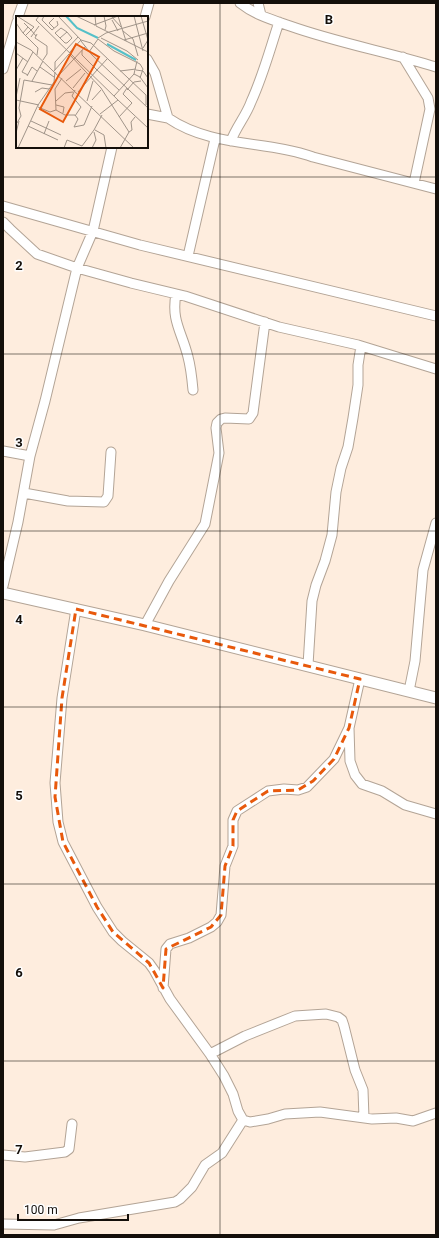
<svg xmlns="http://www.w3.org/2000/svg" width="439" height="1238" viewBox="0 0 439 1238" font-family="Roboto,sans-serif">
  <rect width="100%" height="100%" fill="#feedde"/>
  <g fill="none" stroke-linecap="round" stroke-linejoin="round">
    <g stroke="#b3a496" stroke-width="11">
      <path id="minor" d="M240 3C255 15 273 20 290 26 338 43 388 52 436 67
        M258 3 261 15
        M18 17 23 3
        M145 17 149 3
        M403 57 428 98 430 109 414 183
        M147 59 155 73 168 118C212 148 266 140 313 157L436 189
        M3 69 17 22
        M147 114 168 118
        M231 141C236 127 246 116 251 102 263 76 270 49 279 22
        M3 206 140 245 436 316
        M3 222 10 229 37 254 77 268 131 283 185 296 279 327 358 345 436 369
        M188 256 215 139
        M176 294C171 321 182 332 188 357 191 368 192 379 193 390
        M3 451 30 456
        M24 493 68 501 104 502 108 496 111 452
        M3 586 18 522 30 456 45 401 77 268 93 231 112 147
        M76 609 62 698 55 783 58 822 63 842 97 907 113 932 122 941 149 963 154 970 170 999 210 1054 224 1076 233 1094 238 1111 243 1120 250 1122 268 1119 285 1114 320 1112 372 1119 396 1118 413 1121 436 1113
        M145 625 169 581 205 524 219 453 216 428 217 423 221 419 225 418 249 419 253 413 265 322
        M308 665 312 601 316 585 325 561 332 535 336 492 341 468 348 447 353 418 358 385V365L361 346
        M360 679 349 728 350 761 355 775 362 784 382 791 405 805 436 814
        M409 691 415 661 423 570 436 523
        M163 988 166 949 170 944 189 938 211 927 217 922 221 915 225 866 233 846V820L237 811 268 791 284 789 298 790 307 787 334 759 349 728
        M210 1054 245 1036 295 1016 326 1014 338 1017 342 1020 344 1026 355 1070 363 1090 364 1118
        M3 1155 25 1157 65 1152 69 1149 72 1124
        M3 1224 54 1225 79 1218 175 1202 180 1199 192 1187 205 1165 222 1153 243 1120"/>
    </g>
    <g stroke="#b3a496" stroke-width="13">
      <path id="tertiary" d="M3 593 145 625 436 698"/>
    </g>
    <use href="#minor" stroke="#fff" stroke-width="9"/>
    <use href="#tertiary" stroke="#fff" stroke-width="11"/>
  </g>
  <path fill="none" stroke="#e8590c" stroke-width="3" stroke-dasharray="8 5" stroke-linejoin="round" d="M76 609 360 679 349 728 334 759 313 781 298 790 268 791 237 811 233 820V846L225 866 221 915 211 927 166 949 163 988 149 963 113 932 97 907 63 842 55 797 62 698Z"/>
  <path fill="none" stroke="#140f0a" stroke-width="1" stroke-opacity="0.55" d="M220 3V1235M3 177H436M3 354H436M3 531H436M3 707H436M3 884H436M3 1061H436"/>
  <g transform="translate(16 16)">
    <rect width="132" height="132" fill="#feedde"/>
    <path fill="none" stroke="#55c0c8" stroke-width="2" d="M50 0 61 12 82 22M91 28 120 44"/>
    <path fill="none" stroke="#a09489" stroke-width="1" d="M1 0 18 11 15 14 8 7M23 0 20 4 102 84 84 98M28 0 26 4 36 14 42 9 41 5M42 0 65 24 53 37M60 0 79 9M79 0 80 10 132 36M88 0 90 10 89 14M95 0 105 11M102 0 110 25M118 0 127 35M125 0 132 24 127 32M38 2 33 7 38 12M96 4 102 15M0 7 7 17 12 11M78 9 102 0M107 15 117 23 122 40M7 17 22 32 21 39M21 18 19 22 31 30V38L27 44M10 19 15 14 20 20M15 21 23 10M44 22 51 16 45 12 39 17 49 27H51L56 22 51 16M82 22 90 17 132 5M85 22 111 35 122 44M65 24 75 27 130 79V89M108 24 132 17M65 25 76 39 132 92M0 26 15 34 118 132M73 36 82 23 98 35 124 48 127 53 124 62M0 37 12 46M54 39 85 72 113 116 104 132M91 43 81 54 103 74M24 51 38 61M0 54 7 42M39 54V46L62 21M120 54 127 55 132 62M38 55 53 38M104 55 120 53M118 58 124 61 132 72M12 59 6 56 17 36M43 59 70 30M11 60 16 51 21 55M16 65 27 45M50 65 65 53M57 72 69 57M111 74 118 66 125 65M19 76 26 72 33 73M62 76 81 54 66 39V34M98 80 118 58 121 45M0 81 4 62M0 84 23 89M76 84 85 74M102 84 132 112M40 85 49 77 57 76M71 85 77 65M40 89 48 91 47 97M22 91 34 96 40 94 49 99H59L62 103 58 111M40 94 39 73 46 62M59 100 65 91 56 80 59 74M103 101 116 87 107 78 111 72M15 105 45 119M1 107 5 100 3 92 8 64 36 69M12 110 42 124M58 111 68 109 76 90M79 114 88 119 90 132M113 116 116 114 115 106 119 101M0 117 3 105M28 118 33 105M2 132 22 89 38 66 39 56M48 132 51 124 66 130 78 114 86 99M76 132 80 124 78 116"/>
    <path fill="#e8590c" fill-opacity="0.15" stroke="#e8590c" stroke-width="2" d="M60 28 83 41 47 106 24 93Z"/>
    <rect width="132" height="132" fill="none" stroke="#140f0a" stroke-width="2"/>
  </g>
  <g font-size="13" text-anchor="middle" font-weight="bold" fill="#140f0a" stroke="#fefefe" stroke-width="3" stroke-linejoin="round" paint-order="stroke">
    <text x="329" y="24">B</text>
    <text x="19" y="270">2</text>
    <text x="19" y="447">3</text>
    <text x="19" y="624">4</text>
    <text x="19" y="800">5</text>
    <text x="19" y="977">6</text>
    <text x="19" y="1154">7</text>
  </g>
  <rect width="439" height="1238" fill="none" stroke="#140f0a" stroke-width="8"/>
  <path d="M18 1214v6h110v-6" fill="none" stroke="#140f0a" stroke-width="2"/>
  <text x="24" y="1214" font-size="12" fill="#140f0a" stroke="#fefefe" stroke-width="3" paint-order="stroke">100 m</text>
</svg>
